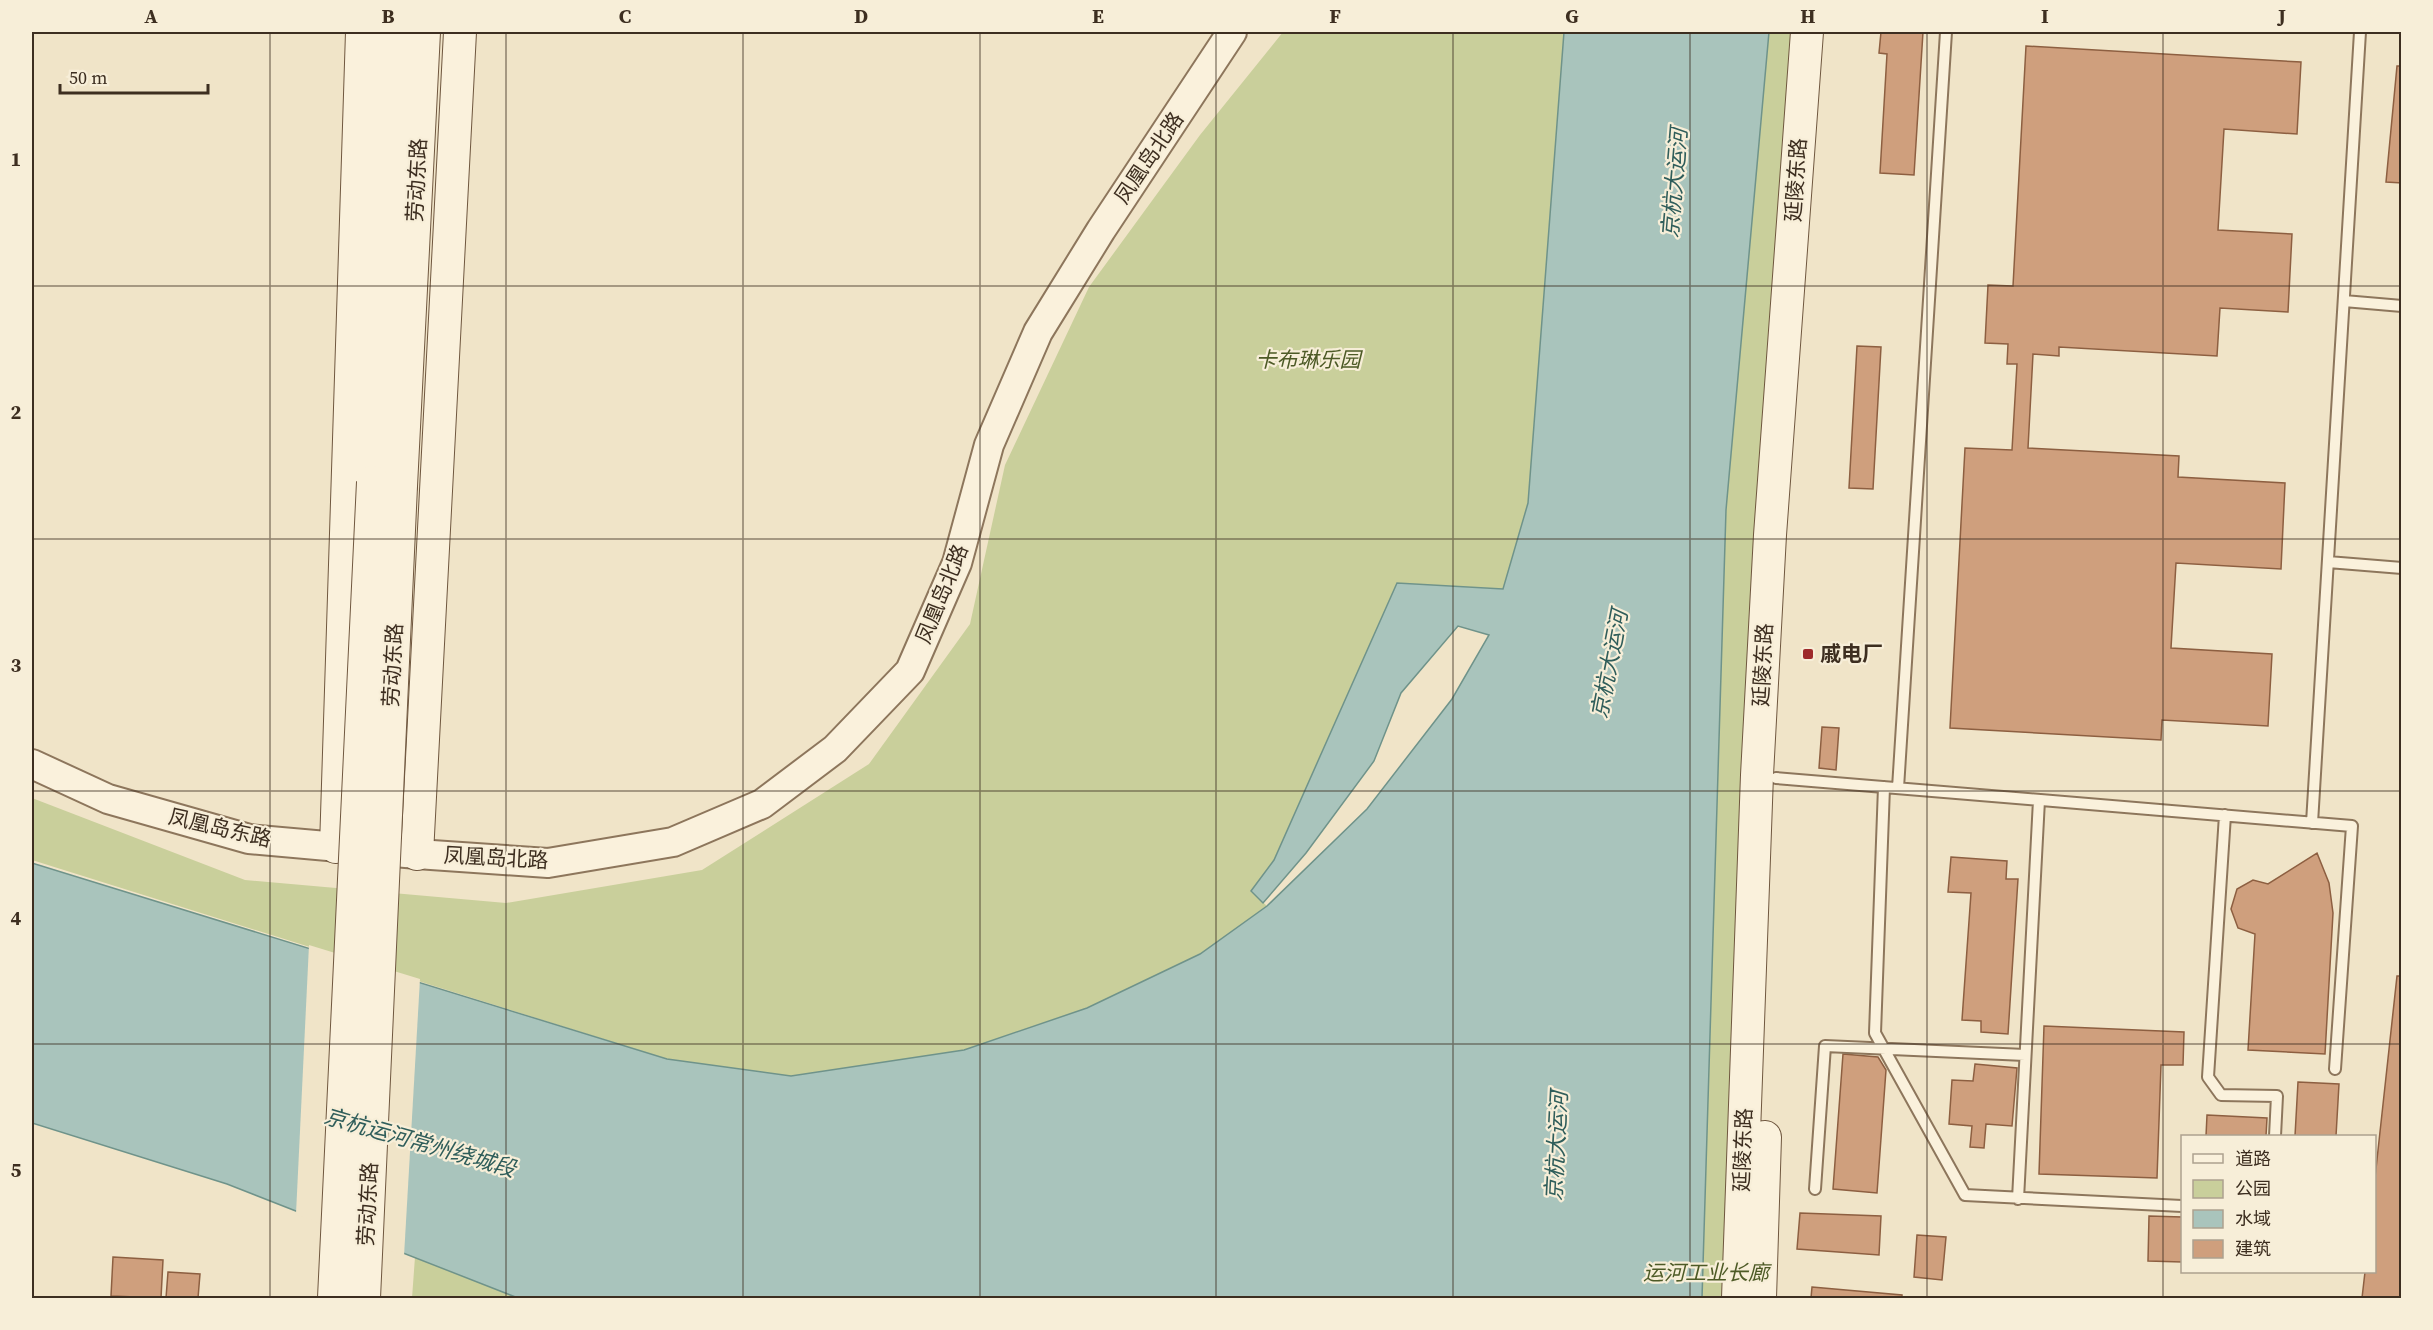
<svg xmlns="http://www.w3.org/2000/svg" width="2433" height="1330" viewBox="0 0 2433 1330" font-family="'Source Serif 4','Noto Sans SC',serif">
  <rect width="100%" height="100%" fill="#f0e4c8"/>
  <path fill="#c9cf9b" d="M1283 32H1564L1528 503 1503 590 1397 583 1274 860 1251 891 1267 906 1200 954 1087 1008 964 1050 791 1076 667 1059 32 860V798L245 880 506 903 702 870 869 764 970 624 1005 465 1089 287 1200 135Z
    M1762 32H1794L1730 1298H1680L1721 525Z
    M415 1257 504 1291 518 1298H412Z"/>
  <path fill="#a9c4bc" stroke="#6f938a" stroke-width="1.5" d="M1564 32H1769L1726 510 1702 1298H518L227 1184 32 1123V863L667 1059 791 1076 964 1050 1087 1008 1200 954 1267 906 1367 809 1452 699 1489 635 1458 626 1401 693 1374 761 1306 853 1263 903 1251 891 1274 860 1397 583 1503 589 1528 503Z"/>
  <path fill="#f0e4c8" d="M309 945 420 979 404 1256 296 1214Z"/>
  <path fill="#cf9f7d" stroke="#8d5f41" stroke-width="1.5" d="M1881 32H1923L1914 175 1880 173 1887 54 1879 53Z
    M2026 46 2301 62 2297 134 2224 129 2218 230 2292 234 2288 312 2220 308 2217 356 2059 347V356L2033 354 2028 448 2179 456 2178 477 2285 483 2281 569 2176 563 2171 648 2272 654 2268 726 2162 720 2161 740 1950 728 1965 448 2012 450 2017 364H2007L2008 344 1985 343 1988 285 2013 286Z
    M2397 66H2402V183L2386 182Z
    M1857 346 1881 347 1873 489 1849 488Z
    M1822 727 1839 728 1836 770 1819 768Z
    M2317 853 2329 883 2333 913 2325 1054 2248 1050 2255 934 2238 928 2231 909 2237 889 2253 880 2268 884Z
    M1951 857 2007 861 2006 879H2018L2008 1034 1981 1032V1021L1962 1020 1971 893 1948 892Z
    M2397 976H2402V1298H2362L2365 1272H2374V1187Z
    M2044 1026 2184 1032 2183 1065H2161L2157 1178 2039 1174Z
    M1843 1054 1878 1057 1886 1070 1877 1193 1833 1189Z
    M1975 1064 2017 1068 2012 1126 1986 1124 1984 1148 1970 1147 1972 1126 1949 1124 1952 1080 1973 1081Z
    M2298 1082 2339 1084 2336 1136H2295Z
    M2207 1115 2267 1118 2266 1136H2206Z
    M1800 1213 1881 1216 1879 1255 1797 1249Z
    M2149 1216 2182 1217V1262L2148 1261Z
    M1917 1235 1946 1237 1942 1280 1914 1277Z
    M113 1257 163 1260 161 1298 111 1296Z
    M168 1272 200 1274 198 1298H166Z
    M1812 1287 1902 1295V1298H1811Z"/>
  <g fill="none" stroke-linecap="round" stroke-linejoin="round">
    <g stroke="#8d765c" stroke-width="14">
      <path id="service" d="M2344 301 2402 306
        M2328 562 2402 568
        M1776 778 2352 826 2335 1069
        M1884 787 1875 1033 1965 1195 2182 1206
        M1898 788 1946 32
        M2225 815 2208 1077 2221 1095 2277 1096 2275 1136
        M2312 823 2360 32
        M1815 1189 1825 1046 2025 1055
        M2018 1199 2039 800"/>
    </g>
    <g stroke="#8d765c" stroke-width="32">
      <path id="tertiary" d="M32 764 108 799 249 839 417 854 548 863 673 842 762 804 835 749 910 671 957 563 989 445 1038 332 1101 230 1232 32"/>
    </g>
    <g stroke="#6f573f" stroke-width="34">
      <path id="secondary" d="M373 482 392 32
        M401 486 424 32
        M336 847 362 32
        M417 854 460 32
        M1738 1298 1757 775 1770 535 1807 32
        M1760 1298 1765 1137"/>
    </g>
    <use href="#service" stroke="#faf1dc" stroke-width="10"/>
    <use href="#tertiary" stroke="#faf1dc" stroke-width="28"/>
    <use href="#secondary" stroke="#faf1dc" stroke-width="32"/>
    <g stroke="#6f573f" stroke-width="34" stroke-linecap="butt">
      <path id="secondary-bridge" d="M334 1298 373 482
        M364 1298 401 486"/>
    </g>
    <use href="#secondary-bridge" stroke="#faf1dc" stroke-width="32"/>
  </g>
  <path fill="none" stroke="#3d2e20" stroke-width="1.5" stroke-opacity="0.55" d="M270 32V1298M506 32V1298M743 32V1298M980 32V1298M1216 32V1298M1453 32V1298M1690 32V1298M1927 32V1298M2163 32V1298M32 286H2402M32 539H2402M32 791H2402M32 1044H2402"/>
  <rect fill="#9e2a2b" stroke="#f7eed8" stroke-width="2" x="1802" y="648" width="12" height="12" rx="3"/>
  <g text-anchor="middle" stroke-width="4.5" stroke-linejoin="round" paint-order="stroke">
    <g font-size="21" fill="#3d2e20" stroke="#f7eed8">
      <text transform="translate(1149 158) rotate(-56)" y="7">凤凰岛北路</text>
      <text transform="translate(417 180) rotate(-87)" y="7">劳动东路</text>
      <text transform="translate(1796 180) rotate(-86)" y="7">延陵东路</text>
      <text transform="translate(942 594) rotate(-68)" y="7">凤凰岛北路</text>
      <text transform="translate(393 665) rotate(-87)" y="7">劳动东路</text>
      <text transform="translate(1763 665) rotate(-87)" y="7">延陵东路</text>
      <text transform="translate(220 828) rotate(13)" y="7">凤凰岛东路</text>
      <text transform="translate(496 858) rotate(3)" y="7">凤凰岛北路</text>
      <text transform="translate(1743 1150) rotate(-88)" y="7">延陵东路</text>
      <text transform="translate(368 1204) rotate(-87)" y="7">劳动东路</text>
    </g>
    <g font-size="21" font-style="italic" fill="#4d5a26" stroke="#f7eed8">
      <text x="1308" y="367">卡布琳乐园</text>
      <text x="1706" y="1280">运河工业长廊</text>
    </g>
    <g font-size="21" font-weight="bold" fill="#3d2e20" stroke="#f7eed8" text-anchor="start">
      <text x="1820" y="661">戚电厂</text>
    </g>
    <g font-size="22" font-style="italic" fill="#2f5d5a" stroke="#f7eed8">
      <text transform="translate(1674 183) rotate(-85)" y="8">京杭大运河</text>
      <text transform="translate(1609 664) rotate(-79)" y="8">京杭大运河</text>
      <text transform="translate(420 1142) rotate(16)" y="8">京杭运河常州绕城段</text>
      <text transform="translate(1556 1146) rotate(-87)" y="8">京杭大运河</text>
    </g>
  </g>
  <rect width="2433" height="1330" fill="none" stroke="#f7eed8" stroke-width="66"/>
  <rect x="2181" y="1135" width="195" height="138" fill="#f7eed8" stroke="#ada18e" stroke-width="1.5"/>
  <rect x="2193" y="1154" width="30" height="9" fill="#faf1dc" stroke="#ada18e" stroke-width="1.5"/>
  <text x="2235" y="1165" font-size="18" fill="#3d2e20">道路</text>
  <rect x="2193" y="1180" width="30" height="18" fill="#c9cf9b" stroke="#ada18e" stroke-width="1.5"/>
  <text x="2235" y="1195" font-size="18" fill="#3d2e20">公园</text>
  <rect x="2193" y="1210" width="30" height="18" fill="#a9c4bc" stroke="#ada18e" stroke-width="1.5"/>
  <text x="2235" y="1225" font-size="18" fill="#3d2e20">水域</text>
  <rect x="2193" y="1240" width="30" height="18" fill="#cf9f7d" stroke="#ada18e" stroke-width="1.5"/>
  <text x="2235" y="1255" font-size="18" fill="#3d2e20">建筑</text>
  <path d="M60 84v9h148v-9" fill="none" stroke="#3d2e20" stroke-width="3"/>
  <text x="69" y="84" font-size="18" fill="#3d2e20" stroke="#f7eed8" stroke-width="4.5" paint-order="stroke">50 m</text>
  <rect x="33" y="33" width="2367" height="1264" fill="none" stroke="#3d2e20" stroke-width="2"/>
  <g font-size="20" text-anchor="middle" font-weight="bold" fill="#3d2e20">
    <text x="151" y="23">A</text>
    <text x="388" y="23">B</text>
    <text x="625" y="23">C</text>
    <text x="861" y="23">D</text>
    <text x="1098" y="23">E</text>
    <text x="1335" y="23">F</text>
    <text x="1572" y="23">G</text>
    <text x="1808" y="23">H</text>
    <text x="2045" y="23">I</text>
    <text x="2282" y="23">J</text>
    <text x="16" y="166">1</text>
    <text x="16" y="419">2</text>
    <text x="16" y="672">3</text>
    <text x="16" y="925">4</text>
    <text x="16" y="1177">5</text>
  </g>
</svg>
